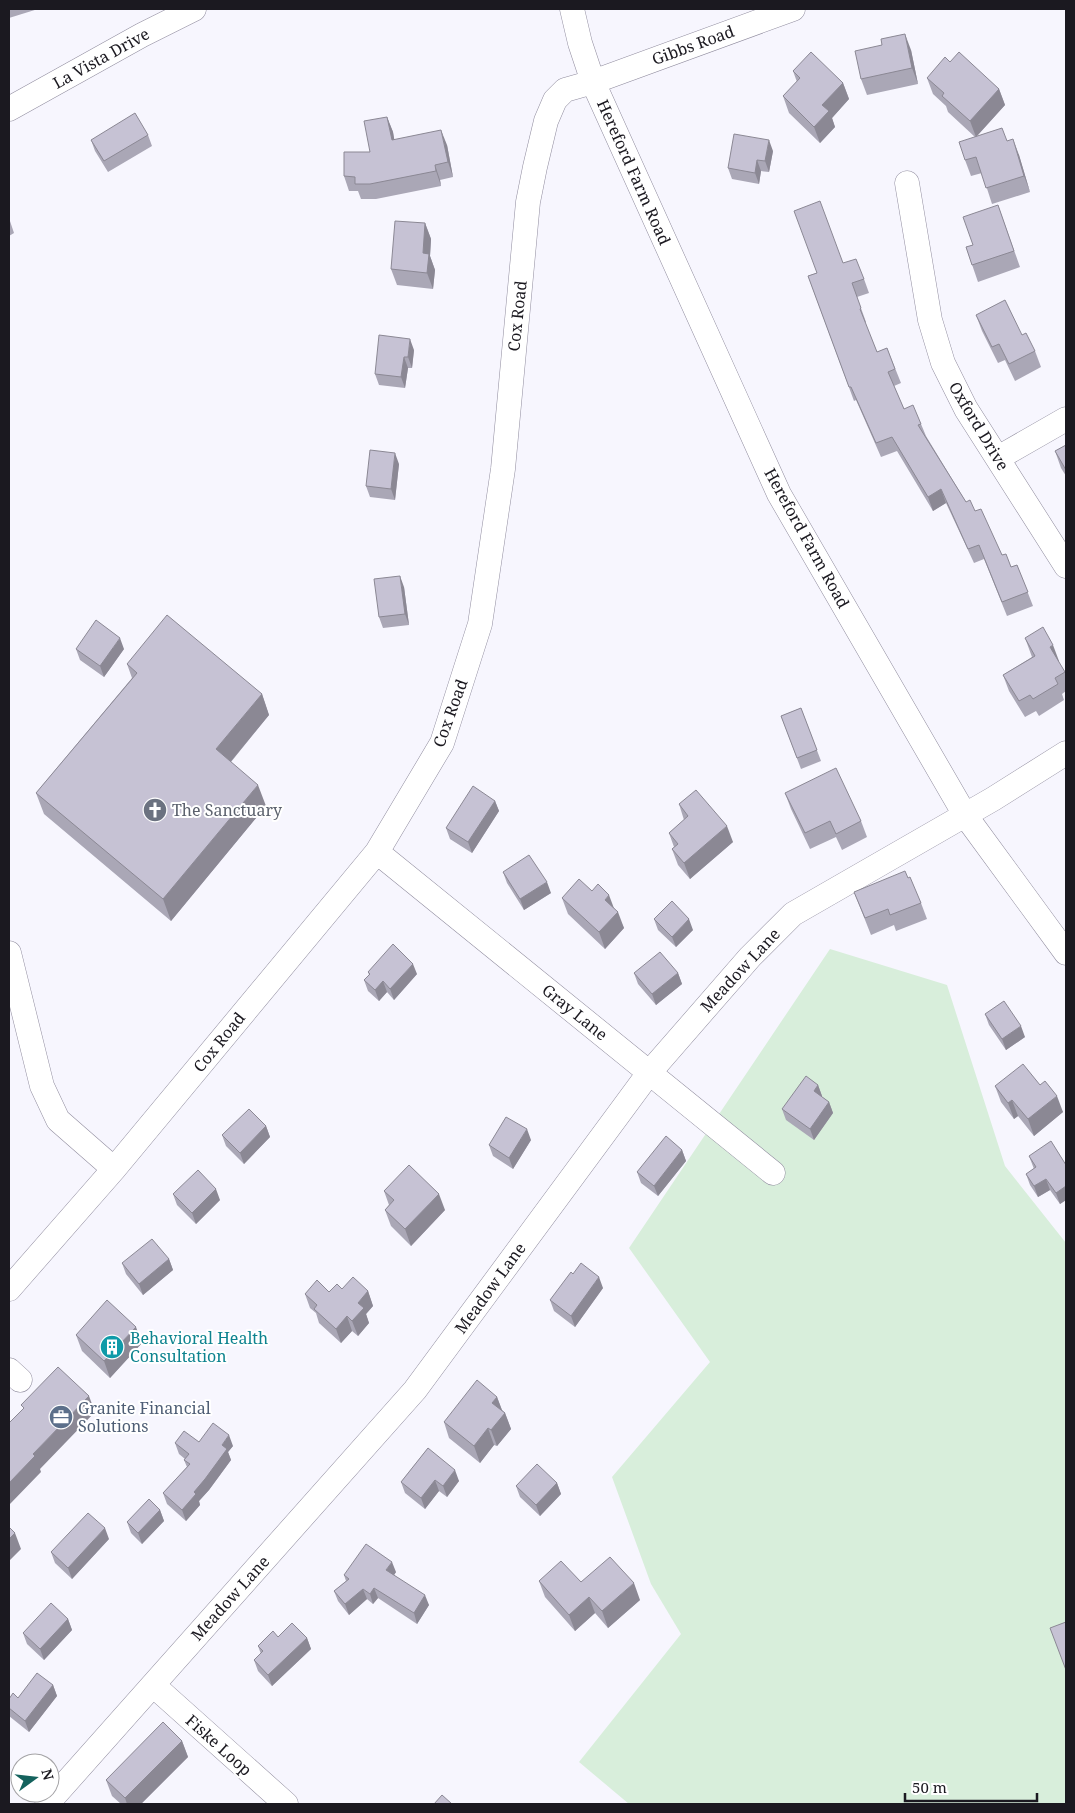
<svg xmlns="http://www.w3.org/2000/svg" width="1075" height="1813" viewBox="0 0 1075 1813" font-family="'Noto Serif',serif">
  <rect width="100%" height="100%" fill="#f7f6fe"/>
  <path fill="#d8eedb" d="M830 949 947 985 1005 1166 1066 1243V1804H629L579 1762 681 1634 651 1584 612 1477 710 1362 629 1248Z"/>
  <g fill="none" stroke-linecap="round" stroke-linejoin="round">
    <g stroke="#918d9f" stroke-width="25">
      <path id="minor" d="M572 9 580 43 593 82 779 494 965 815 1066 953
        M9 109 142 35 194 9
        M907 183 930 320 943 363 966 409 1066 566
        M998 458 1066 419
        M377 852 773 1173
        M9 953 42 1086 58 1120 114 1169
        M9 1289 114 1169 377 852 442 743 480 624 503 469 528 202 535 167 546 121 555 100 565 90 593 82 793 9
        M9 1370 20 1380
        M153 1685 286 1804
        M47 1804 415 1390 649 1073 750 957 793 914 993 799 1066 753"/>
    </g>
    <use href="#minor" stroke="#fff" stroke-width="24"/>
  </g>
  <path fill="#aaa7b6" d="M9 9H38L9 18Z
    M882 45 911 50 918 84 867 95 861 79Z
    M950 62 999 89 1005 105 977 136 1007 141 1019 155 1030 192 992 204 982 173 971 176 965 160 975 137 948 112 946 106 933 94 927 78Z
    M793 71 843 83 849 99 832 118 835 127 820 143 789 113 783 96 797 82Z
    M387 117 393 132 394 140 447 145 453 177 440 180 441 186 376 199H361L358 191H349L344 176 370 152Z
    M148 135 152 146 108 172 95 151 91 140Z
    M773 151 769 172 761 171 759 184 732 179 728 168Z
    M998 205 1020 267 978 282 966 247 973 245Z
    M9 218 14 233 9 236Z
    M425 223 431 239 430 256 435 270 433 289 397 285 391 269Z
    M843 263 864 279 869 293 857 297 866 322 865 323 877 352 887 348 901 383 894 386 904 409 921 424 926 436 966 502 975 511 1002 555 1011 567 1017 565 1033 606 1007 616 984 559 974 563 946 503 933 511 897 451 881 457 856 400 854 401 808 276Z
    M976 315 1022 335 1035 351 1041 367 1015 381 1005 360 998 363 982 331Z
    M414 350 412 368H408L405 388 379 385 375 374Z
    M1066 445V476L1061 468 1055 451Z
    M399 464 395 500 370 497 366 486Z
    M404 587 409 625 383 628 379 617Z
    M1025 638 1059 661 1058 662 1065 672 1066 677V691L1062 694 1064 700 1039 716 1036 711 1025 717 1009 691 1003 675 1032 657Z
    M76 649H124L104 677 80 660Z
    M127 664 262 694 269 715 231 762 266 806 171 921 44 814 36 793 132 678Z
    M801 708 821 761 801 769 781 716Z
    M785 793 861 821 867 837 842 850 836 837 810 849 791 809Z
    M495 801 499 811 472 853 450 839 446 828Z
    M679 804 733 842 690 879 678 865 672 849 674 847 669 833 684 820Z
    M503 872 551 893 524 910 507 883Z
    M908 878 921 903 927 919 896 931 894 925 871 935 854 892Z
    M592 891 614 908 624 928 605 949 568 914 562 898Z
    M654 919 693 930 676 947 658 930Z
    M368 972 417 974 394 1000 387 992 379 1001 368 991 364 980 369 975Z
    M634 973H678L682 984 656 1005 638 984Z
    M985 1014 1025 1037 1006 1050 989 1025Z
    M818 1085 822 1096V1097L829 1102 833 1113 814 1140 786 1120 782 1109Z
    M1040 1085 1063 1112 1034 1136 1018 1116 1014 1119 1001 1102 995 1086Z
    M266 1126 270 1137 244 1164 226 1146 222 1135Z
    M531 1140 513 1169 493 1156 489 1145Z
    M682 1150 686 1161 658 1196 641 1183 637 1172Z
    M1029 1156 1066 1165V1200L1060 1204 1050 1190 1038 1197 1030 1185 1026 1174 1034 1169Z
    M384 1191 445 1210 411 1246 391 1226 385 1210 389 1205Z
    M173 1194 220 1200 196 1224 177 1205Z
    M169 1259 173 1270 143 1295 126 1274 122 1263Z
    M573 1274 603 1288 575 1327 554 1311 550 1300Z
    M342 1289 368 1291 373 1306 366 1314 369 1323 358 1336 352 1331 341 1343 319 1323 316 1313 310 1308 305 1294 329 1292Z
    M76 1335 142 1343 110 1378 82 1351Z
    M497 1397 502 1410 505 1413 511 1429 497 1446 494 1445 480 1463 449 1438 444 1422Z
    M199 1442 233 1446 228 1452 231 1460 209 1490 199 1501 200 1505 186 1521 167 1504 163 1493 187 1467 184 1460 185 1459 179 1454 175 1443Z
    M428 1448 459 1481 447 1497 439 1491 425 1509 405 1493 401 1482Z
    M557 1483 561 1494 540 1516 520 1497 516 1486Z
    M160 1510 164 1521 142 1544 131 1533 127 1522Z
    M109 1539 72 1579 55 1563 51 1552Z
    M396 1572 394 1575 429 1605 417 1624 378 1598 373 1604 367 1599 349 1615 338 1601 334 1591 346 1581 344 1575Z
    M539 1581 581 1582 640 1600 608 1628 595 1613 575 1631 545 1597Z
    M68 1619 72 1630 44 1660 27 1644 23 1633Z
    M278 1637 307 1638 311 1649 272 1686 258 1671 254 1660 261 1654 258 1646Z
    M53 1685 57 1696 29 1732 9 1716V1699L18 1698Z
    M182 1741 188 1757 141 1804H121L112 1796 106 1780Z"/>
  <path fill="#8b8894" d="M905 34 911 50 918 84 912 68Z
    M843 83 849 99 832 118 835 127 820 143 814 127 822 105Z
    M999 89 1005 105 976 137 970 121Z
    M387 117 393 132 397 155 392 140Z
    M441 130 447 145 453 177 448 162Z
    M1013 139 1019 155 1030 192 1024 176Z
    M769 140 773 151 769 172 765 161Z
    M757 160 761 171 759 184 755 173Z
    M435 165 440 180 441 186 436 171Z
    M425 223 431 239 430 256 435 270 433 289 427 273 423 253Z
    M410 339 414 350 412 368 408 357Z
    M404 357 408 368 405 388 401 377Z
    M395 453 399 464 395 500 391 489Z
    M941 489 946 503 933 511 928 497Z
    M400 576 404 587 409 625 405 614Z
    M120 638 124 649 104 677 100 666Z
    M1053 645 1059 661 1056 663 1050 647Z
    M262 694 269 715 223 771 216 749Z
    M258 785 266 806 171 921 163 899Z
    M495 801 499 811 472 853 468 842Z
    M727 826 733 842 690 879 684 863Z
    M547 882 551 893 524 910 520 899Z
    M609 895 615 911 605 900Z
    M618 912 624 928 605 949 599 932Z
    M689 919 693 930 676 947 672 937Z
    M413 964 417 974 394 1000 390 989Z
    M678 973 682 984 656 1005 652 994Z
    M383 981 387 992 379 1001 375 990Z
    M1021 1026 1025 1037 1006 1050 1002 1039Z
    M818 1085 822 1096 818 1102 814 1091Z
    M1057 1096 1063 1112 1034 1136 1028 1119Z
    M1012 1100 1018 1116 1014 1119 1008 1103Z
    M829 1102 833 1113 814 1140 810 1129Z
    M266 1126 270 1137 244 1164 240 1153Z
    M527 1129 531 1140 513 1169 509 1158Z
    M682 1150 686 1161 658 1196 654 1186Z
    M1046 1179 1050 1190 1038 1197 1034 1186Z
    M1066 1186V1200L1060 1204 1056 1193Z
    M216 1189 220 1200 196 1224 192 1213Z
    M439 1194 445 1210 411 1246 405 1229Z
    M169 1259 173 1270 143 1295 139 1284Z
    M599 1277 603 1288 575 1327 571 1316Z
    M368 1291 373 1306 366 1314 369 1323 358 1336 352 1321 358 1303Z
    M347 1316 352 1331 341 1343 336 1329Z
    M136 1327 142 1343 110 1378 104 1361Z
    M89 1396 95 1412 40 1469 41 1472 9 1505V1483L33 1454Z
    M497 1397 503 1413 492 1403Z
    M505 1413 511 1429 497 1446 491 1430Z
    M488 1428 494 1445 480 1463 474 1446Z
    M229 1435 233 1446 228 1452 231 1460 209 1490 199 1501 200 1505 186 1521 182 1510 222 1445Z
    M455 1470 459 1481 447 1497 443 1486Z
    M435 1480 439 1491 425 1509 421 1498Z
    M557 1483 561 1494 540 1516 536 1505Z
    M160 1510 164 1521 142 1544 138 1533Z
    M105 1528 109 1539 72 1579 68 1568Z
    M15 1533 21 1549 9 1561V1539Z
    M392 1562 396 1572 390 1581 386 1570Z
    M634 1583 640 1600 608 1628 602 1611Z
    M374 1588 378 1598 373 1604 370 1594Z
    M363 1589 367 1599 349 1615 345 1604Z
    M425 1595 429 1605 417 1624 414 1613Z
    M589 1597 595 1613 575 1631 569 1615Z
    M68 1619 72 1630 44 1660 40 1649Z
    M307 1638 311 1649 272 1686 268 1675Z
    M53 1685 57 1696 29 1732 25 1721Z
    M182 1741 188 1757 141 1804H127L125 1798Z"/>
  <path fill="#c6c2d4" stroke="#8b8894" d="M905 34 912 68 861 79 855 51 882 45 881 39Z
    M811 52 843 83 822 105 829 111 814 127 783 96 800 78 793 71Z
    M959 52 999 89 970 121 942 96 944 93 927 78 945 57 950 62Z
    M135 113 148 135 104 161 91 140Z
    M387 117 392 140 441 130 448 162 435 165 436 171 370 184H355V177L344 176V152H370L364 121Z
    M1002 128 1007 141 1013 139 1024 176 986 188 976 157 965 160 959 142Z
    M734 134 769 140 765 161 757 160 755 173 728 168Z
    M820 201 843 263 856 259 864 279 852 283 861 308 860 309 877 352 887 348 895 369 888 372 904 409 913 405 921 424 918 425 966 502 970 500 975 511 981 509 1002 555 1006 554 1011 567 1017 565 1028 592 1002 602 979 545 968 549 941 489 928 497 892 437 876 443 851 387H849L808 276 817 273 794 211Z
    M998 205 1014 251 972 265 966 247 973 245 963 217Z
    M395 221 425 223 423 253 429 254 427 273 391 269Z
    M1005 300 1022 335 1026 333 1035 351 1009 364 999 344 992 347 976 315Z
    M379 335 410 339 408 357H404L401 377 375 374Z
    M1066 445V470L1055 451Z
    M370 450 395 453 391 489 366 486Z
    M400 576 405 614 379 617 374 579Z
    M167 615 262 694 216 749 258 785 163 899 36 793 137 673 127 664Z
    M96 620 120 638 100 666 76 649Z
    M1043 627 1053 645 1050 647 1065 672 1055 678 1058 684 1033 699 1030 695 1019 701 1003 675 1035 656 1025 638Z
    M801 708 817 750 797 758 781 716Z
    M836 768 861 821 836 834 830 821 805 833 785 793Z
    M473 786 495 801 468 842 446 828Z
    M696 790 727 826 684 863 672 849 678 844 669 833 688 816 679 804Z
    M529 855 547 882 520 899 503 872Z
    M905 871 908 878 910 877 921 903 890 915 888 909 865 918 854 892Z
    M579 879 592 891 598 884 609 895 605 900 618 912 599 932 562 898Z
    M672 901 689 919 672 937 654 919Z
    M393 944 413 964 390 989 383 981 375 990 364 980 370 974 368 972Z
    M660 952 678 973 652 994 634 973Z
    M1004 1001 1021 1026 1002 1039 985 1014Z
    M1023 1064 1040 1085 1045 1081 1057 1096 1028 1119 1012 1100 1008 1103 995 1086Z
    M806 1076 818 1085 814 1091 829 1102 810 1129 782 1109Z
    M249 1109 266 1126 240 1153 222 1135Z
    M506 1117 527 1129 509 1158 489 1145Z
    M666 1136 682 1150 654 1186 637 1172Z
    M1051 1141 1066 1165V1186L1056 1193 1046 1179 1034 1186 1026 1174 1036 1167 1029 1156Z
    M409 1165 439 1194 405 1229 385 1210 394 1200 384 1191Z
    M198 1170 216 1189 192 1213 173 1194Z
    M152 1239 169 1259 139 1284 122 1263Z
    M581 1263 599 1277 571 1316 550 1300 571 1272 573 1274Z
    M353 1277 368 1291 358 1303 364 1308 352 1321 347 1316 336 1329 314 1309 317 1305 305 1294 317 1280 329 1292 337 1284 342 1289Z
    M107 1300 136 1327 104 1361 76 1335Z
    M58 1367 89 1396 33 1454 35 1456 9 1483V1423L24 1408 21 1405Z
    M477 1380 497 1397 492 1403 505 1413 491 1430 488 1428 474 1446 444 1422Z
    M213 1423 229 1435 222 1445 227 1449 205 1479 194 1492 196 1494 182 1510 163 1493 190 1464 184 1460 189 1454 175 1443 184 1431 199 1442Z
    M428 1448 455 1470 443 1486 435 1480 421 1498 401 1482Z
    M537 1464 557 1483 536 1505 516 1486Z
    M149 1499 160 1510 138 1533 127 1522Z
    M88 1513 105 1528 68 1568 51 1552Z
    M9 1527 15 1533 9 1539Z
    M366 1544 392 1562 386 1570 425 1595 414 1613 374 1588 370 1594 363 1589 345 1604 334 1591 349 1579 344 1575Z
    M610 1557 634 1583 602 1611 589 1597 569 1615 539 1581 561 1561 581 1582Z
    M51 1603 68 1619 40 1649 23 1633Z
    M1066 1622V1670L1050 1628Z
    M292 1623 307 1638 268 1675 254 1660 263 1651 258 1646 273 1631 278 1637Z
    M37 1673 53 1685 25 1721 9 1708V1699L13 1693 18 1698Z
    M163 1722 182 1741 125 1798 106 1780Z
    M442 1795 452 1804H434Z"/>
  <defs>
    <g id="church-disc" transform="scale(1.25)"><circle r="9.5" fill="#6b7280" stroke="#fff"/><path d="M-1.2-6h2.4v3.5h3.3v2.4h-3.3V6h-2.4V-.1h-3.3v-2.4h3.3Z" fill="#fff"/></g>
    <g id="building-disc" transform="scale(1.25)"><circle r="9.5" fill="#0f9aa8" stroke="#fff"/><path d="M-4-6H4V6H1V3H-1V6H-4ZM-2.5-4.3h1.7v1.8h-1.7ZM.8-4.3h1.7v1.8H.8ZM-2.5-1h1.7V.8h-1.7ZM.8-1h1.7V.8H.8Z" fill="#fff"/></g>
    <g id="office-disc" transform="scale(1.25)"><circle r="9.5" fill="#5c6f8a" stroke="#fff"/><path d="M-6-3h4V-5.5h4V-3h4V5H-6ZM-1-4.5V-3h2v-1.5ZM-6 0V1H6V0Z" fill="#fff"/></g>
  </defs>
  <g fill-rule="evenodd">
    <use href="#church-disc" x="155" y="810"/>
    <use href="#building-disc" x="112" y="1347"/>
    <use href="#office-disc" x="61" y="1417"/>
  </g>
  <g text-anchor="middle" stroke-width="4" stroke-linejoin="round" paint-order="stroke">
    <g font-size="16" fill="#1b1920" stroke="#fff">
      <text transform="translate(693 45) rotate(-20)" y="6">Gibbs Road</text>
      <text transform="translate(101 58) rotate(-29)" y="6">La Vista Drive</text>
      <text transform="translate(634 172) rotate(66)" y="6">Hereford Farm Road</text>
      <text transform="translate(517 316) rotate(-84)" y="6">Cox Road</text>
      <text transform="translate(979 426) rotate(59)" y="6">Oxford Drive</text>
      <text transform="translate(807 538) rotate(61)" y="6">Hereford Farm Road</text>
      <text transform="translate(450 713) rotate(-70)" y="6">Cox Road</text>
      <text transform="translate(740 970) rotate(-47)" y="6">Meadow Lane</text>
      <text transform="translate(575 1012) rotate(39)" y="6">Gray Lane</text>
      <text transform="translate(219 1042) rotate(-51)" y="6">Cox Road</text>
      <text transform="translate(490 1288) rotate(-54)" y="6">Meadow Lane</text>
      <text transform="translate(230 1598) rotate(-48)" y="6">Meadow Lane</text>
      <text transform="translate(219 1745) rotate(42)" y="6">Fiske Loop</text>
    </g>
    <g font-size="16" fill="#5b616d" stroke="#fff" text-anchor="start">
      <text x="172" y="816">The Sanctuary</text>
    </g>
    <g font-size="16" fill="#0d838f" stroke="#fff" text-anchor="start">
      <text x="130" y="1344">Behavioral Health<tspan x="130" dy="18">Consultation</tspan></text>
    </g>
    <g font-size="16" fill="#4e5e75" stroke="#fff" text-anchor="start">
      <text x="78" y="1414">Granite Financial<tspan x="78" dy="18">Solutions</tspan></text>
    </g>
  </g>
  <rect width="1075" height="1813" fill="none" stroke="#1b1920" stroke-width="20"/>
  <g transform="translate(35 1778) rotate(75)"><circle r="24" fill="#ffffff" stroke="#a4a3a6"/>
  <path d="M0-4L9 19L0 12L-9 19Z" fill="#14625d"/>
  <text y="-8" font-size="14" font-weight="bold" text-anchor="middle" fill="#1b1920">N</text>
  </g>
  <path d="M905 1793v8h132v-8" fill="none" stroke="#1b1920" stroke-width="2.5"/>
  <text x="912" y="1793" font-size="15" fill="#1b1920" stroke="#ffffff" stroke-width="4" paint-order="stroke">50 m</text>
</svg>
